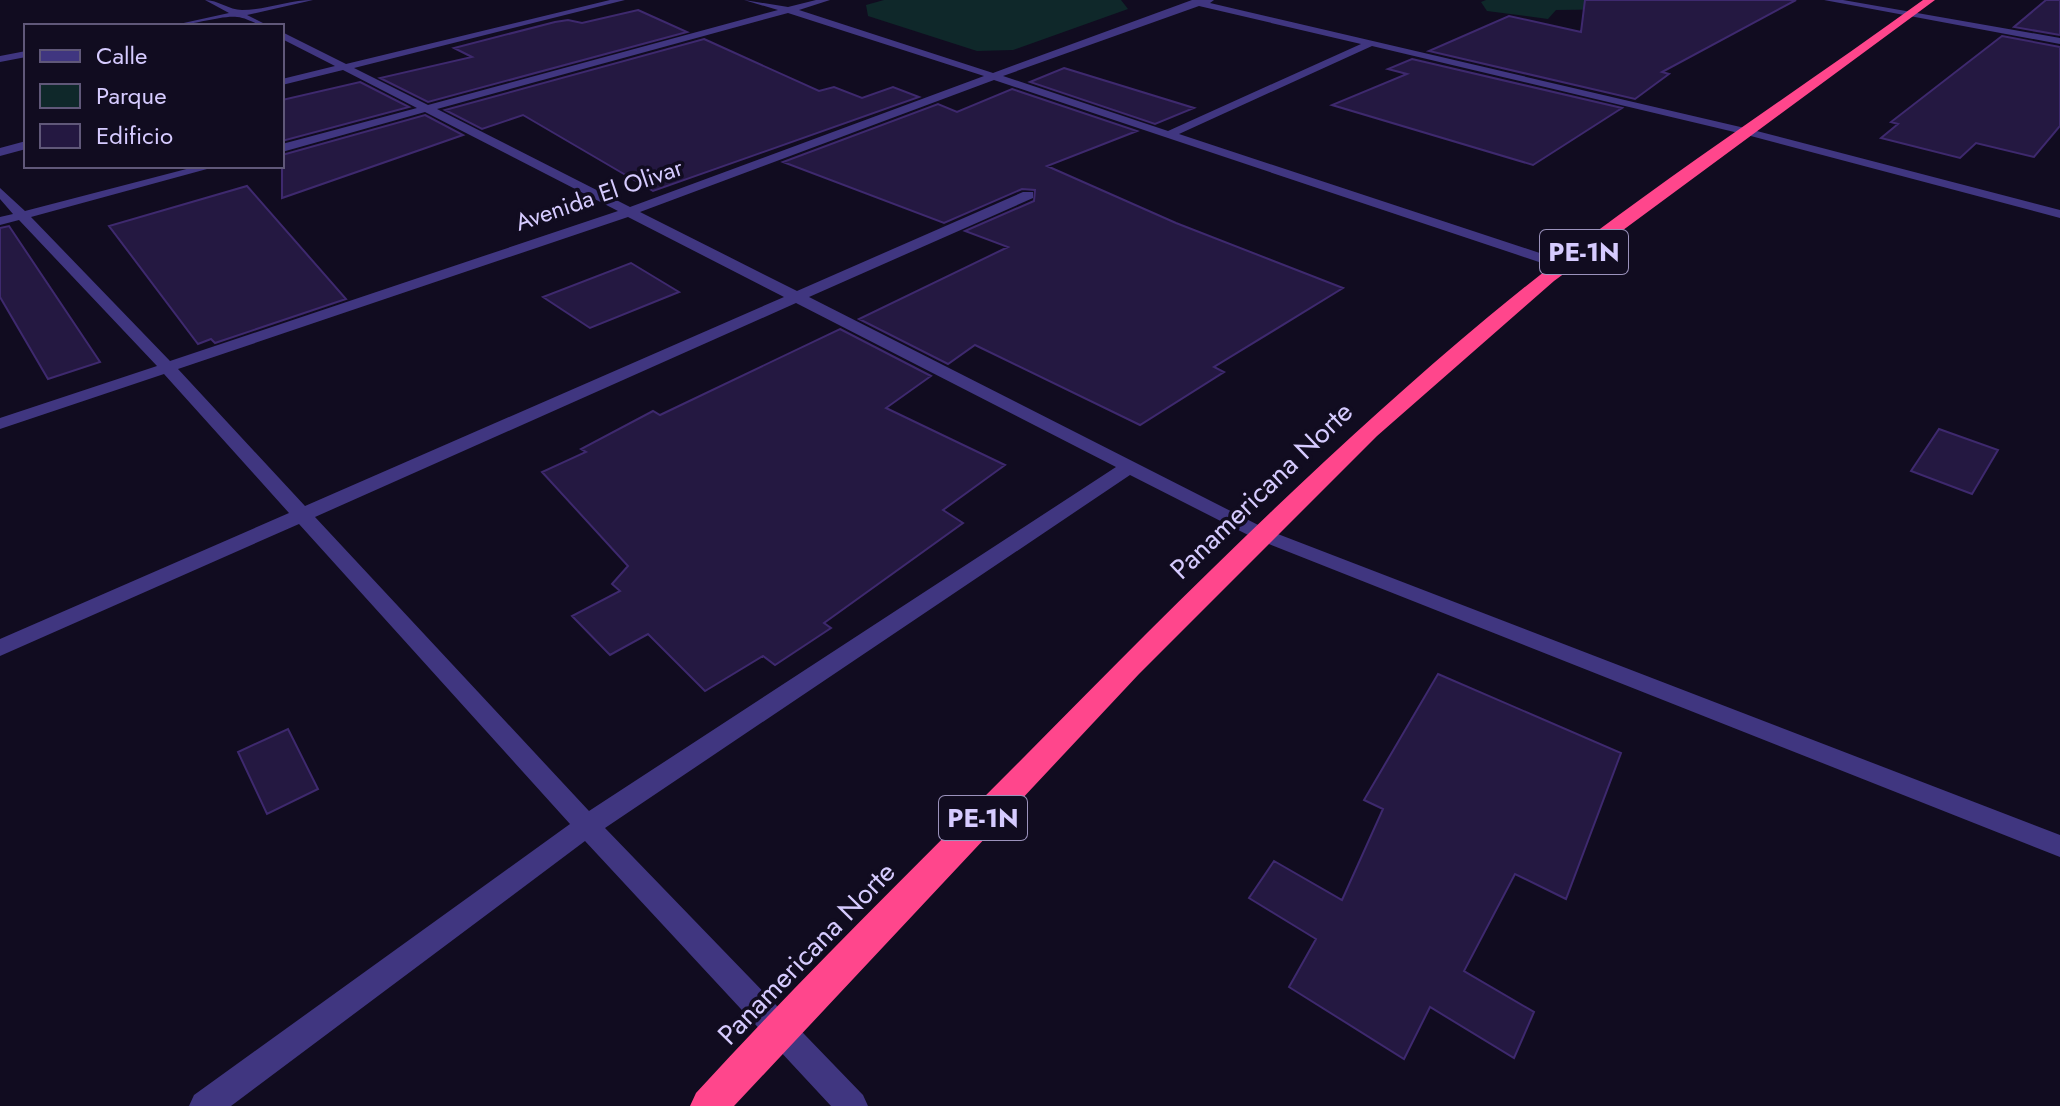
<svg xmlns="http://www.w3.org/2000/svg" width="2060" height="1106" viewBox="0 0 2060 1106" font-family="Jost,sans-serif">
  <rect width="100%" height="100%" fill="#110c20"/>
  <path fill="#0f282a" d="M884 0H1121L1128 9 1013 50 977 51 868 16 866 5Z
    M1486 0H1612L1631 9 1556 10 1548 19 1487 11 1481 2Z"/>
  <path fill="#241841" stroke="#3e296e" stroke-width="2" d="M1585 0H1796L1662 72 1669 74 1635 99 1429 51 1509 16 1581 32Z
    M2046 0H2060V35L2014 27Z
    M638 10 687 32 428 102 380 78 472 57 454 48 555 22 568 20 582 23Z
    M2002 36 2060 47V126L2034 157 1976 143 1960 158 1881 138 1898 124 1891 122Z
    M704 39 819 91 834 87 862 98 893 87 919 97 653 191 523 115 482 129 445 110Z
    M1412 59 1622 108 1533 165 1332 105 1407 74 1388 69Z
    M1064 68 1194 108 1155 124 1030 82Z
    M360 82 409 107 282 141V100Z
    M1012 89 1137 131 1047 166 1176 223 1343 288 1214 367 1224 372 1140 425 975 345 948 364 859 319 1008 247 965 231 1034 201 1035 190 1022 189 944 223 783 162 938 104 957 112Z
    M425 115 463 135 282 198V155Z
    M247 186 346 299 215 343 211 339 198 344 109 226Z
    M9 226 100 362 48 379 0 297V228Z
    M631 263 679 292 590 328 543 297Z
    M840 329 931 376 886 408 1005 465 943 510 963 523 824 623 831 628 775 665 763 656 705 691 648 634 610 655 572 616 620 591 612 584 628 566 542 472 586 452 581 449 653 411 660 415Z
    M1939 429 1998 450 1972 494 1911 471Z
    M1438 674 1621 753 1566 899 1515 874 1464 971 1534 1012 1514 1058 1430 1007 1404 1059 1289 987 1316 939 1249 898 1274 861 1342 900 1383 809 1364 800Z
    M288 729 318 789 267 814 238 752Z"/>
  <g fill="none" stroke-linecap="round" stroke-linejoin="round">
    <path fill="#403680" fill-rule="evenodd" d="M205 0C218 0 229 10 242 10 266 10 289 0 313 0L247 15 269 26C256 26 249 18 237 17 222 15 190 26 170 26L229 13Z
      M610 0H625L354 68 428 105 778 10 744 0 788 7 816 0H830L799 10 993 73 1192 0H1214L1210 3 1749 129 2060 210V218L1747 135 1372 46 1179 134 1570 263V269H1560L994 80 640 212 797 291 1023 192H1033V198L809 297 1270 531 2060 835V857L1256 539 1130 475 605 828 863 1095 868 1106H831L585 841 231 1106H189L194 1095 570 824 299 524 0 656V639L289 513 164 374 0 429V418L157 366 19 220 0 225V217L13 214 0 199V188L25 211 198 166H218L31 217 170 361 618 211 425 112 282 152V144L417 108 343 70 282 85V79L335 66 282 39V32L346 64ZM1199 6 1361 44 1168 131 1003 76ZM788 13 984 76 630 207 437 109ZM628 217 784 297 305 506 178 369ZM796 303 1116 467 589 811 315 517Z
      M1824 0H1843L2060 38V44Z
      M26 51V57L0 62V56Z
      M26 141V149L0 156V148Z"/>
    <path fill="#ff468c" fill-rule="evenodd" d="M1923 0H1935L1554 281 1377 436 1139 674 734 1106H690L696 1093C802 977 915 867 1026 755 1175 604 1325 453 1488 317 1626 202 1778 105 1923 0Z"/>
  </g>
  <g text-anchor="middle" stroke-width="7" stroke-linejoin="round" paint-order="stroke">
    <g font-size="24" fill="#d6cbff" stroke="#110c20">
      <text transform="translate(599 195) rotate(-19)" y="8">Avenida El Olivar</text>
    </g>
    <g fill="#110c20" stroke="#9b92bc" stroke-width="2">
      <rect x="1540" y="230" width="88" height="44" rx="6"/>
      <rect x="939" y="796" width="88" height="44" rx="6"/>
    </g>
    <g font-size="26" font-weight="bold" fill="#d6cbff">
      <text x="1584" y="261">PE-1N</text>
      <text x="983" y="827">PE-1N</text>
    </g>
    <g font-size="28" fill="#d6cbff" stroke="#110c20">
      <text transform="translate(1261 490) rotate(-44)" y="10">Panamericana Norte</text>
      <text transform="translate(806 953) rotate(-46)" y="10">Panamericana Norte</text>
    </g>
  </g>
  <rect x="24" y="24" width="260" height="144" fill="#110c20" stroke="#605879" stroke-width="2"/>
  <rect x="40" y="50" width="40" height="12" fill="#403680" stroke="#605879" stroke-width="2"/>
  <text x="96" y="64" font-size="24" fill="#d6cbff">Calle</text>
  <rect x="40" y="84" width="40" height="24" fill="#0f282a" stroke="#605879" stroke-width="2"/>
  <text x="96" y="104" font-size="24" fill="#d6cbff">Parque</text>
  <rect x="40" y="124" width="40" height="24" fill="#241841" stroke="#605879" stroke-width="2"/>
  <text x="96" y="144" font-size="24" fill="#d6cbff">Edificio</text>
</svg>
